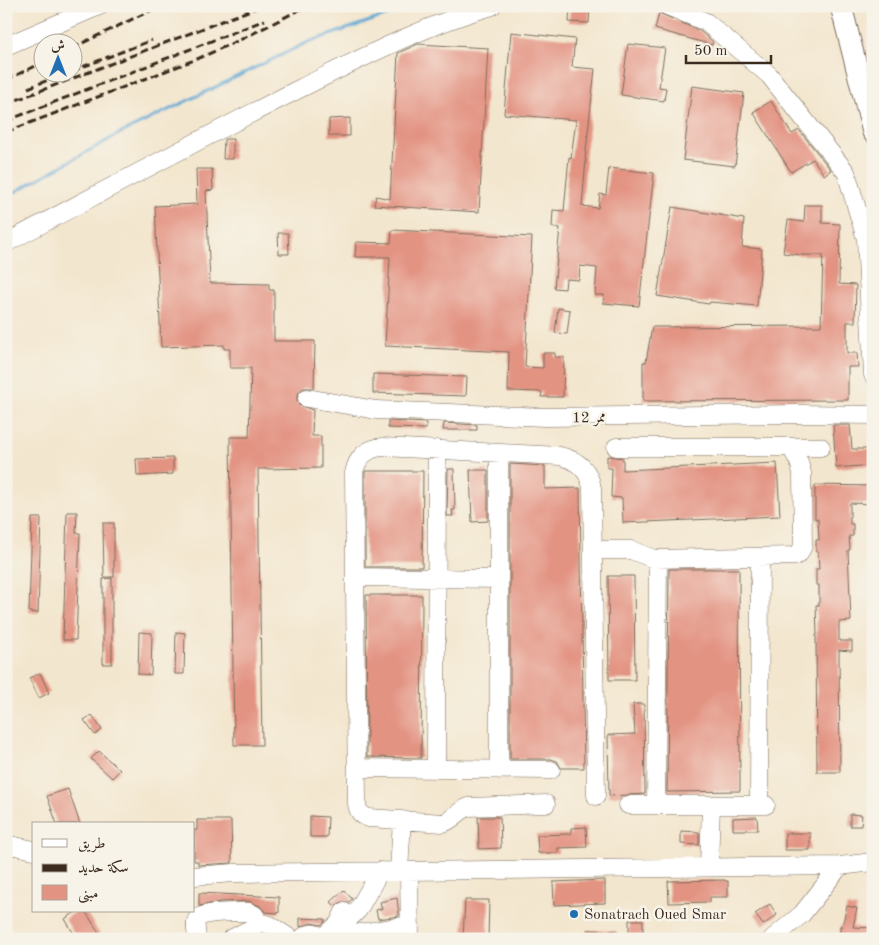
<svg xmlns="http://www.w3.org/2000/svg" width="879" height="945" viewBox="0 0 879 945" font-family="'Old Standard TT',Amiri,serif">
  <rect width="100%" height="100%" fill="#f7f3e8"/>
  <filter id="ink" filterUnits="userSpaceOnUse"><feTurbulence type="fractalNoise" baseFrequency=".02" numOctaves="2"/><feDisplacementMap in="SourceGraphic" scale="10" xChannelSelector="R" yChannelSelector="G"/><feConvolveMatrix kernelMatrix="1 2 1 2 8 2 1 2 1" color-interpolation-filters="sRGB"/></filter>
  <filter id="wash" filterUnits="userSpaceOnUse"><feTurbulence type="fractalNoise" baseFrequency=".0096" numOctaves="4" result="noise"/><feDisplacementMap in="SourceGraphic" scale="20" xChannelSelector="R" yChannelSelector="G"/><feGaussianBlur stdDeviation="1.12" result="paint"/><feColorMatrix in="noise" values="0 0 0 0 0 0 0 0 0 0 0 0 0 0 0 0 0 1.4 0 .05"/><feComposite in="paint" operator="in"/></filter>
  <g filter="url(#wash)">
    <rect width="100%" height="100%" fill="#f3e6ce"/>
    <g fill="none" stroke-linecap="round" stroke-linejoin="round">
      <path stroke="#5ca6d4" stroke-width="3" d="M6 197 117 135 306 43 414 6"/>
    </g>
    <g id="blocks">
      <path fill="#e39382" d="M570 6H590L589 23 569 22Z
        M659 13 700 31 713 42 712 45 655 29Z
        M511 32 575 39 572 67 595 69 585 159H586L582 206 598 208 600 194 606 195 609 168 654 173 639 306 603 303 604 295H595L597 268 580 266 579 280 566 279 565 289 554 288 560 228 552 227 553 210 564 211 569 157 571 158 576 120 504 114Z
        M418 44 488 48 479 212 374 205 376 196 390 199 398 53Z
        M628 44 665 48 659 87 666 88 664 101 621 95Z
        M692 86 744 93 735 166 683 160Z
        M771 101 792 134 799 130 831 170 824 175 813 159 791 172 753 112Z
        M350 118V136H329V119Z
        M226 139H233V159H223L224 140Z
        M196 169H212L213 190 206 191 210 283 269 284V290H274V341H315L314 388H303L299 392 297 397V402L301 406 313 410 312 436H321V468L258 469 262 745H234L230 437H249L251 368H230V349H224V345L161 347 155 206 197 204Z
        M805 205H822V223L840 224 839 284 856 285 855 322H847V353H857L858 367H848V400L643 401V362H646L652 327 821 326 823 255H801L783 253 788 220 804 222Z
        M672 207 744 219 742 247 762 249 757 306 710 302 709 304 657 296Z
        M392 230 532 237 525 367 543 368V353H555V357H564L563 397H541L542 392 508 391 509 352 385 346 390 257H355L356 242 391 243Z
        M278 233H288L289 254H279Z
        M558 308 570 310 567 334 555 333Z
        M373 374 467 377 466 396 373 393Z
        M388 421 426 423V429L388 428Z
        M444 423 477 425V430H443Z
        M833 425H850L852 449H873V465L836 468Z
        M607 456 623 458V470L777 463 780 516 623 523 622 498 611 497 612 468H607Z
        M173 458V474L137 476 136 459Z
        M510 464 545 466V489L580 488 584 768H561L557 761 551 759H510Z
        M448 469H454L455 510H452L453 516H447Z
        M470 470H488V521L472 522Z
        M365 471H423L422 567H365Z
        M815 485 873 486V504L850 503V524H853V536H849L850 550H848L851 621 839 622V641H852V651L839 650 840 772H817L816 635H817L816 605H819V585H816V569H819L818 551H816V540H819L818 519H815Z
        M67 512H77L76 533H80L76 640H63Z
        M32 518H41L38 613 29 612Z
        M103 523H114V577H104Z
        M669 569H739L740 791 667 792Z
        M608 576H634L635 680H609Z
        M112 578V664H103V579Z
        M366 595H422L421 758 367 757Z
        M139 632 152 633 151 675 138 674Z
        M176 632 185 633 184 674H175Z
        M40 673 49 693 39 698 29 678Z
        M633 704H644L645 794 609 796 608 735 635 734Z
        M92 715 102 730 95 735 84 720Z
        M99 751 120 770 112 778 91 759Z
        M68 789 80 824H57L47 796Z
        M850 814 862 815 861 826H850Z
        M310 816 328 817 327 837H310Z
        M478 817H500L501 848 479 849Z
        M757 817 758 830H733V818Z
        M197 820H231L232 863 198 865V861H194V830H197Z
        M586 827 587 847 558 848V853H538L537 835 571 834V828Z
        M681 831 699 832V845L681 844Z
        M785 833H810V850H785Z
        M605 880V903L554 905 553 882Z
        M725 880V881H728V897H710V902L669 903 668 881Z
        M344 890 352 899 349 902H342L335 906 331 902Z
        M199 893 279 897V913L265 912 260 906 249 901 220 902 199 906Z
        M397 898 399 916 378 919 376 910 382 909 380 902Z
        M465 900H489L488 939H463Z
        M770 904 777 915 763 925 755 914Z
        M847 906 857 908 853 927 873 928V939L840 938V926H842Z
        M77 911H85L100 934 93 939H77L65 919Z
        M300 918 325 919V922L321 925 311 923 300 927Z
        M629 920H643V939H629Z
        M587 930 617 931V939H587Z"/>
    </g>
  </g>
  <g filter="url(#ink)">
    <use href="#blocks" fill-opacity="0" stroke="#7b6c5c" stroke-width="1"/>
    <g fill="none" stroke-linecap="round" stroke-linejoin="round">
      <g stroke="#7b6c5c" stroke-width="19">
        <path id="minor" d="M667 6 706 22 769 75 846 172 866 239 873 375
          M6 46 99 6
          M6 243C104 191 202 138 301 88 364 57 425 25 492 6
          M307 398 376 410 545 417 800 414 873 415
          M616 447H821
          M593 550H631L654 559 795 556 799 554 803 546 802 473 799 462 791 447
          M355 577 499 579
          M357 768 551 770
          M436 769 437 449
          M499 770V453
          M546 804 469 807C458 810 454 820 443 823L369 818C362 816 358 812 357 804L354 473C357 457 367 448 383 447L560 456C578 460 589 470 592 488L596 796
          M628 805H766
          M656 805 658 559
          M759 805 760 557
          M6 849 10 845 34 850
          M709 867 711 805
          M399 871 402 820
          M409 871 410 939
          M194 876 234 873 840 866 873 862
          M257 922 270 925 291 939
          M339 923 350 918 358 910 380 871
          M323 938 339 923 344 912
          M197 939C197 933 194 924 197 919 203 911 239 912 249 912L255 915 257 922 254 927 231 939
          M301 939C308 932 317 932 324 939
          M340 939 355 934 410 925
          M772 939 802 914 840 866"/>
      </g>
      <g stroke="#7b6c5c" stroke-width="23">
        <path id="major" d="M841 6 873 132"/>
      </g>
      <use href="#minor" stroke="#fff" stroke-width="18"/>
      <use href="#major" stroke="#fff" stroke-width="21"/>
      <path stroke="#3b2a1e" stroke-width="3" stroke-dasharray="8 4" stroke-linecap="butt" d="M72 48 160 6
        M72 71 152 40
        M6 80 42 63
        M28 88 68 72
        M6 104 261 6
        M6 121 265 20
        M6 132 197 59 244 38 307 6"/>
    </g>
  </g>
  <circle fill="#1f6fb2" stroke="#f7f3e8" stroke-width="2" cx="574" cy="914" r="5"/>
  <g text-anchor="middle" stroke-width="5" stroke-linejoin="round" paint-order="stroke">
    <g font-size="15" fill="#3b2a1e" stroke="#f7f3e8">
      <text transform="translate(589 417) rotate(-1)" y="5">ممر 12</text>
    </g>
    <g font-size="15" fill="#3b2a1e" stroke="#f7f3e8" text-anchor="start">
      <text x="584" y="919">Sonatrach Oued Smar</text>
    </g>
  </g>
  <rect width="879" height="945" fill="none" stroke="#f7f3e8" stroke-width="25"/>
  <rect x="32" y="822" width="162" height="90" fill="#f7f3e8" stroke="#aca397"/>
  <rect x="42" y="839" width="25" height="8" fill="#ffffff" stroke="#aca397"/>
  <text x="78" y="848" font-size="15" fill="#3b2a1e">طريق</text>
  <rect x="42" y="864" width="25" height="8" fill="#3b2a1e" stroke="#aca397"/>
  <text x="78" y="872" font-size="15" fill="#3b2a1e">سكة حديد</text>
  <rect x="42" y="885" width="25" height="15" fill="#e39382" stroke="#aca397"/>
  <text x="78" y="898" font-size="15" fill="#3b2a1e">مبنى</text>
  <g transform="translate(58 58)"><circle r="24" fill="#f7f3e8" stroke="#aca397"/>
  <path d="M0-4L9 19L0 12L-9 19Z" fill="#1f6fb2"/>
  <text y="-8" font-size="14" font-weight="bold" text-anchor="middle" fill="#3b2a1e">ش</text>
  </g>
  <path d="M686 55v8h85v-8" fill="none" stroke="#3b2a1e" stroke-width="2.5"/>
  <text x="694" y="55" font-size="15" fill="#3b2a1e" stroke="#f7f3e8" stroke-width="4" paint-order="stroke">50 m</text>
</svg>
